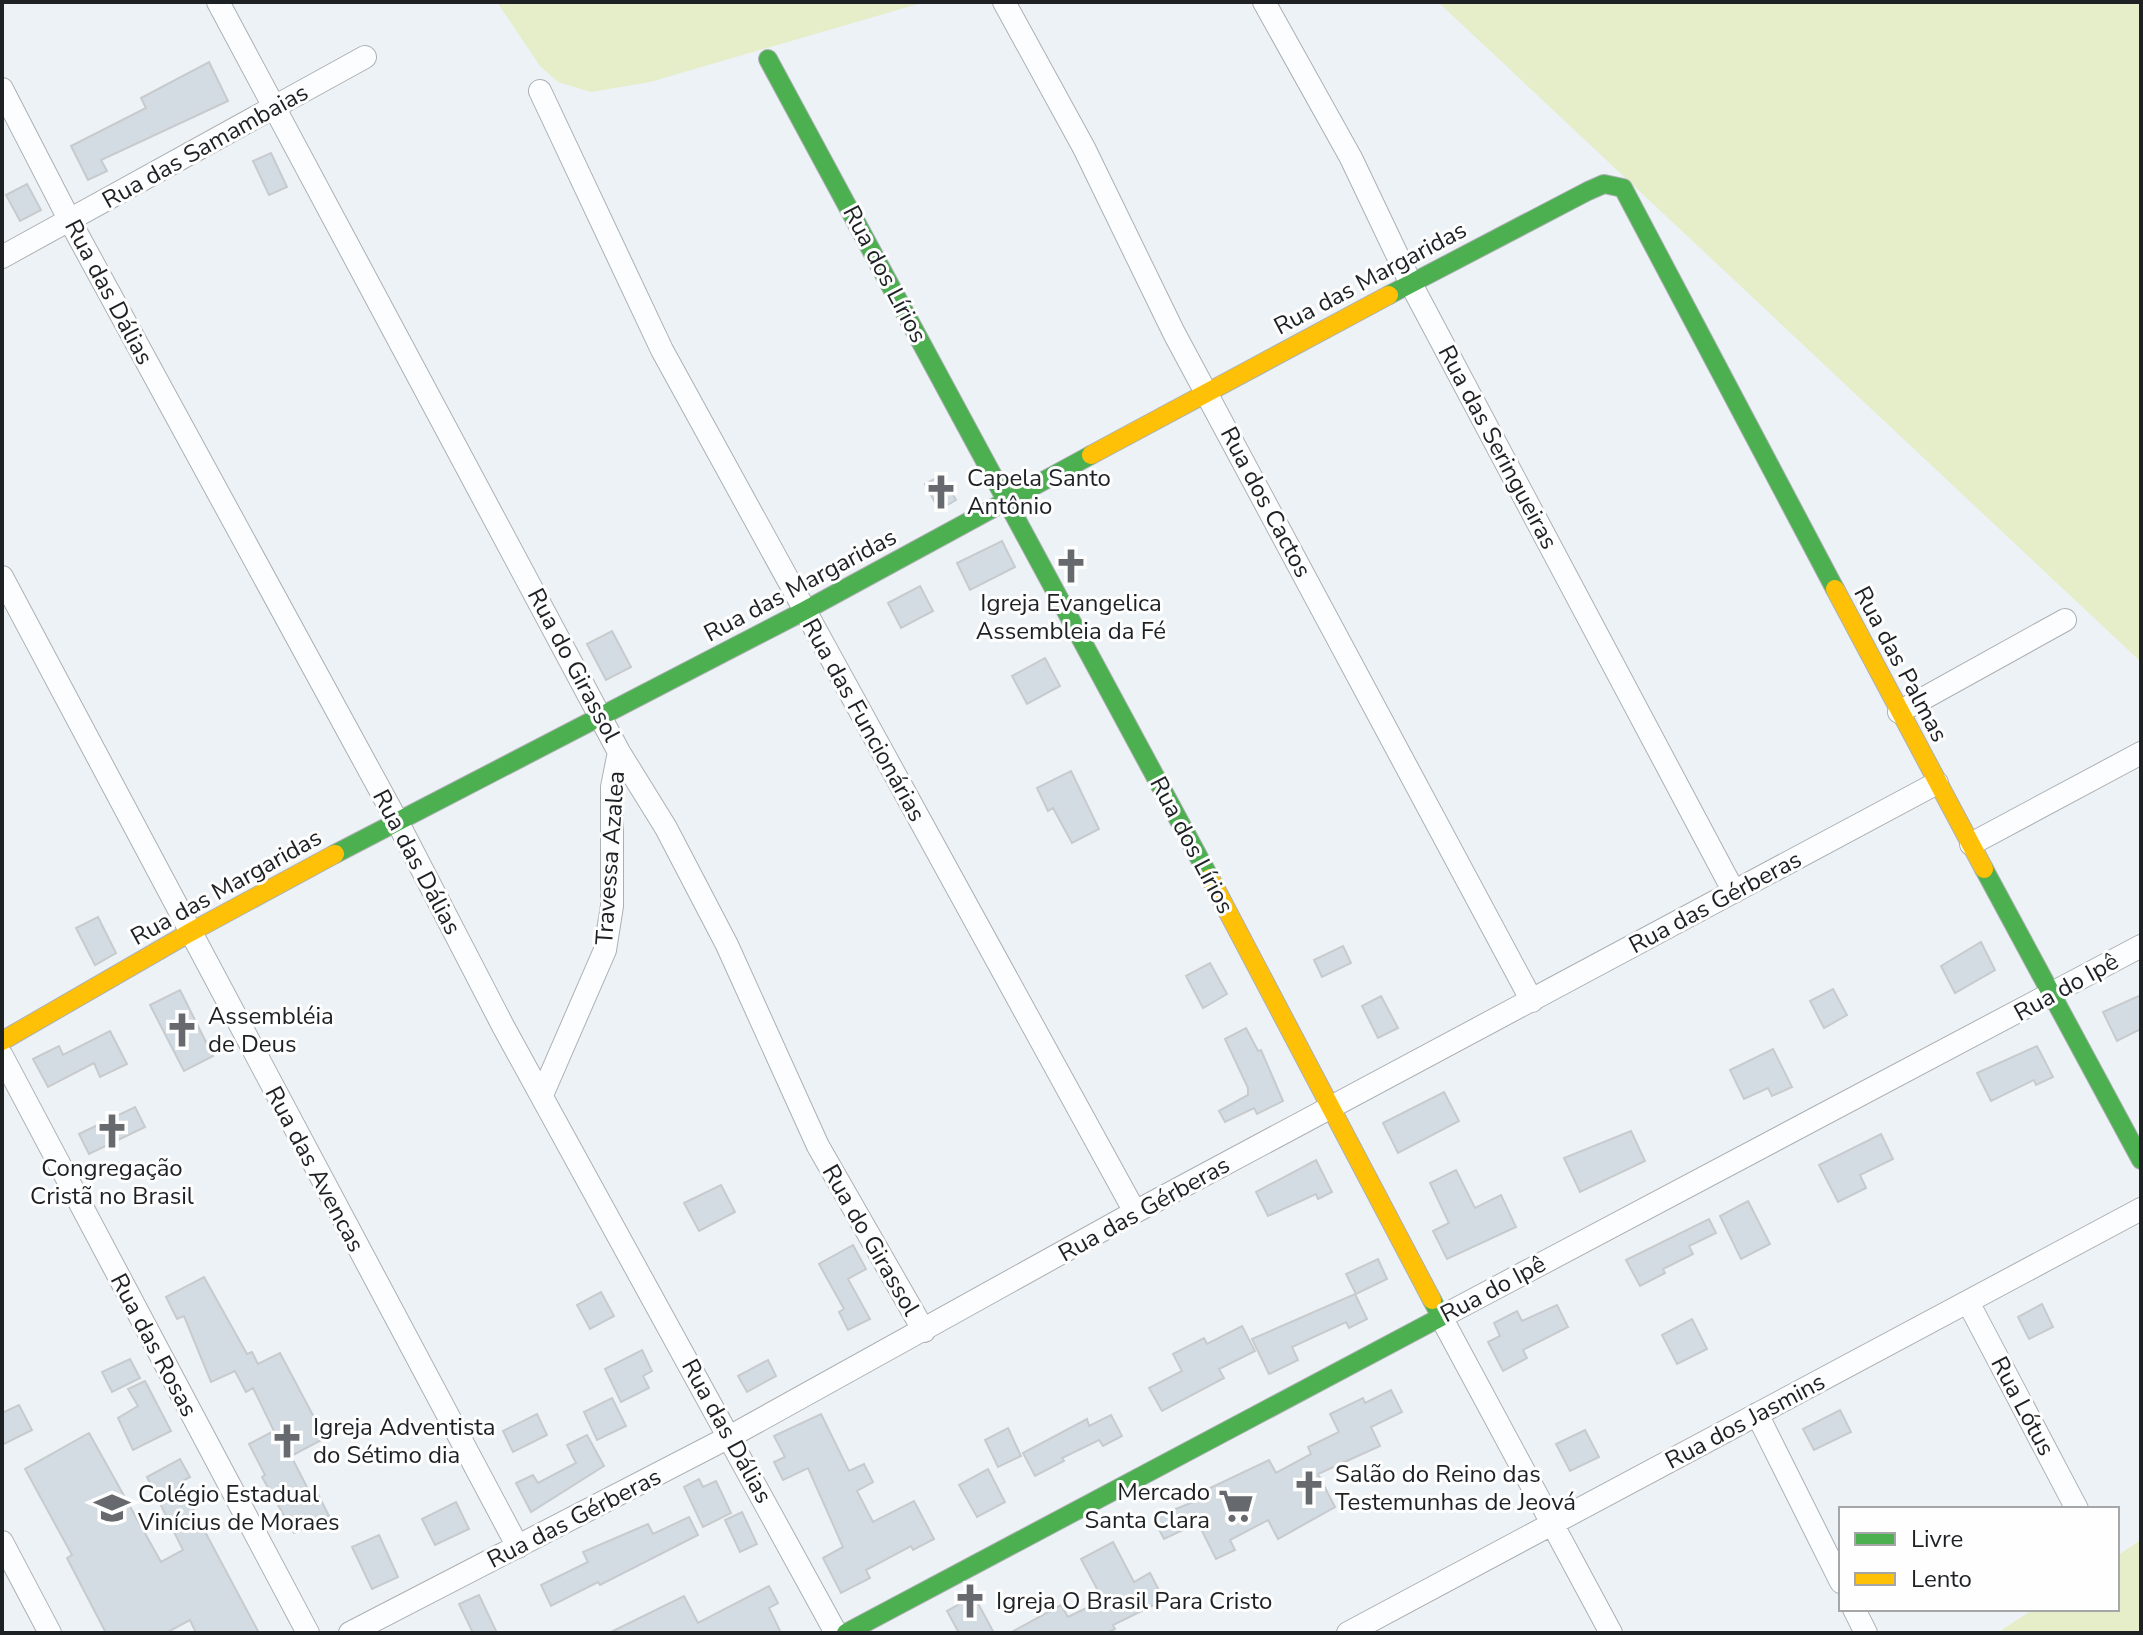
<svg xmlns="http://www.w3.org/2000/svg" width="2143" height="1635" viewBox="0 0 2143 1635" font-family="'Nunito Sans',sans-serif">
  <rect width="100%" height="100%" fill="#edf2f6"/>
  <path fill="#e5edc9" d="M497 2H925L650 82 591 92 558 82 540 66Z
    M1438 2H2141V662Z
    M2141 1540V1633H1997L2034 1609H2117V1556Z"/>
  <path fill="#d4dce3" stroke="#c7cbce" stroke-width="2" d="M209 62 228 101 101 160 107 171 88 180 71 146 146 108 141 98Z
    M271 153 287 187 269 195 253 161Z
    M27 184 41 210 20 221 6 195Z
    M942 475 956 500 939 510 925 484Z
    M1002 541 1015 567 970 590 957 563Z
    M920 586 933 611 901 628 888 603Z
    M612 631 631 667 606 680 587 644Z
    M1045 658 1060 686 1027 704 1012 676Z
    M1071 771 1099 829 1072 843 1053 808 1048 811 1037 788Z
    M98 917 116 953 95 965 76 928Z
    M1981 942 1995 970 1955 993 1941 966Z
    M1343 946 1351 963 1322 977 1314 960Z
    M1210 963 1227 994 1203 1008 1186 976Z
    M1833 989 1847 1015 1824 1028 1810 1001Z
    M180 990 213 1056 184 1071 150 1005Z
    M2141 995V1029L2117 1041 2103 1012Z
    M1381 996 1398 1028 1378 1038 1362 1006Z
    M1246 1028 1258 1051 1261 1050 1283 1101 1257 1114 1254 1108 1225 1122 1219 1111 1248 1095V1088L1225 1039Z
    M110 1031 127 1064 100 1077 94 1063 48 1087 33 1059 59 1046 63 1055Z
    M2037 1046 2053 1077 2036 1085 2034 1080 1991 1101 1977 1073Z
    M1773 1049 1792 1087 1772 1096 1768 1088 1744 1099 1730 1070Z
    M1444 1092 1459 1121 1398 1153 1383 1123Z
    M135 1107 145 1127 89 1154 79 1134Z
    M1631 1131 1645 1161 1580 1192 1564 1158Z
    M1881 1134 1893 1159 1860 1175 1866 1188 1838 1202 1819 1165Z
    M1316 1160 1332 1192 1318 1199 1316 1194 1268 1216 1256 1192Z
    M1456 1170 1475 1208 1501 1195 1516 1227 1447 1259 1433 1231 1449 1223 1430 1183Z
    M721 1185 735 1212 699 1231 684 1203Z
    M1748 1201 1770 1244 1741 1259 1720 1216Z
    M1709 1219 1716 1233 1689 1246 1693 1254 1663 1269 1665 1273 1640 1286 1626 1260Z
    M853 1245 866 1269 848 1279 870 1319 848 1330 839 1312 844 1309 819 1264Z
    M1378 1259 1387 1279 1356 1294 1346 1274Z
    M204 1277 247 1354 252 1352 258 1364 280 1353 325 1438 291 1456 310 1493 316 1490 329 1516 294 1533 262 1477 265 1475 249 1444 274 1431 253 1388 246 1392 235 1371 211 1382 184 1316 177 1319 166 1297Z
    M601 1292 614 1316 590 1329 577 1305Z
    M1355 1294 1367 1319 1349 1328 1346 1322 1292 1347 1298 1360 1269 1374 1252 1339Z
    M2042 1304 2053 1327 2029 1339 2018 1317Z
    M1557 1305 1568 1327 1523 1350 1527 1358 1503 1371 1488 1342 1500 1336 1494 1323 1517 1311 1522 1321Z
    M1692 1319 1707 1349 1677 1364 1662 1335Z
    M1242 1326 1255 1351 1219 1369 1224 1378 1162 1411 1149 1388 1182 1371 1173 1354 1204 1338 1207 1344Z
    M642 1350 652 1371 643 1376 649 1388 621 1402 605 1369Z
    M130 1359 140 1378 112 1392 102 1372Z
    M768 1360 776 1376 747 1392 738 1376Z
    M145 1381 171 1431 133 1450 118 1418 138 1406 128 1389Z
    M1391 1390 1402 1412 1371 1427 1380 1446 1318 1474 1335 1507 1278 1539 1268 1520 1230 1540 1235 1550 1216 1559 1198 1523 1164 1539 1153 1518 1211 1495 1208 1489 1269 1460 1276 1473 1311 1454 1308 1447 1339 1432 1330 1414 1363 1398 1365 1403Z
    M612 1398 626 1426 597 1440 584 1412Z
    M19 1405 32 1430 2 1445V1413Z
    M1840 1410 1851 1432 1814 1450 1803 1429Z
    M537 1414 547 1435 513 1452 503 1431Z
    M821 1414 849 1471 864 1464 873 1482 857 1491 873 1522 914 1501 934 1539 913 1550 911 1546 866 1570 870 1578 841 1593 823 1558 843 1547 808 1468 783 1480 774 1462 785 1457 774 1436Z
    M1111 1415 1122 1436 1103 1446 1099 1440 1062 1458 1064 1461 1035 1476 1023 1453 1087 1419 1089 1426Z
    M1008 1428 1021 1456 998 1467 985 1440Z
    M1585 1430 1599 1457 1570 1471 1556 1444Z
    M89 1433 161 1562 183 1550 147 1477 180 1459 190 1477 179 1483 259 1633H196L190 1620 166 1633H106L67 1558 72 1555 25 1469Z
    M587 1435 604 1466 531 1512 516 1483 533 1475 538 1483 576 1463 567 1445Z
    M988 1469 1005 1502 977 1517 959 1485Z
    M699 1479 703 1487 716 1481 731 1513 703 1527 684 1487Z
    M456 1502 469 1529 435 1545 422 1519Z
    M742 1512 757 1544 740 1552 725 1520Z
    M689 1517 698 1535 600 1585 598 1582 551 1606 541 1585 588 1562 583 1552 648 1524 653 1534Z
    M379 1535 398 1577 372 1589 352 1547Z
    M1113 1542 1134 1582 1150 1573 1164 1600 1113 1625 1115 1629 1106 1633H1010L1061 1605 1068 1617 1103 1600 1081 1559Z
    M769 1586 778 1603 769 1608 781 1633H609L684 1596 698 1623Z
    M479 1595 497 1633H473L459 1604Z
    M974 1596 994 1633H959L947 1611Z"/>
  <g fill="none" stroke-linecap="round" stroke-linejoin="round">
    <g stroke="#acb0b3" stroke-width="24">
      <path id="street" d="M218 2 619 752 666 828 727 945 818 1146 924 1331
        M1004 2 1084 148 1174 333 1532 1001
        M1264 2 1351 158 1411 284 1734 892
        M2 89 70 221 397 821 503 1026 836 1633
        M540 91 662 350 1135 1212
        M2 257 365 57
        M2 577 518 1547
        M1899 712 2065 620
        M1971 844 2141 753
        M2 1056 308 1633
        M542 1095 605 950 612 906V787L619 752
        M1969 1304 2077 1509
        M1757 1414 1841 1582
        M2 1542 50 1633
        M1854 1609 1866 1633
        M350 1633 731 1436 1135 1212 1937 783
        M1348 1633 2141 1209
        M1611 1633 1441 1317 2141 946"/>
    </g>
    <g stroke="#acb0b3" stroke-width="20">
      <path id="fast" d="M768 59 1210 878
        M1389 295 1588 191 1604 184 1623 188 1835 589
        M335 854 804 611 1091 455
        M1984 869 2141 1160
        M846 1633 1441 1317 1432 1300"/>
    </g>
    <g stroke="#acb0b3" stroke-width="20">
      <path id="slow" d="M1091 455 1389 295
        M1835 589 1984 869
        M1210 878 1432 1300
        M2 1041 189 933 335 854"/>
    </g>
    <use href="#street" stroke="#fcfdfe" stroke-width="22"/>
    <use href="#fast" stroke="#4caf50" stroke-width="18"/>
    <use href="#slow" stroke="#ffc107" stroke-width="18"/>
  </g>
  <defs>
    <g id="church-bare" transform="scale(2.76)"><path d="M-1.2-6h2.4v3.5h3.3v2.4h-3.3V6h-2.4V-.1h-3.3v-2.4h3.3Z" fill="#666a6e" stroke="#fefefe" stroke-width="2.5" paint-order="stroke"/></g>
    <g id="supermarket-bare" transform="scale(2.76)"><path d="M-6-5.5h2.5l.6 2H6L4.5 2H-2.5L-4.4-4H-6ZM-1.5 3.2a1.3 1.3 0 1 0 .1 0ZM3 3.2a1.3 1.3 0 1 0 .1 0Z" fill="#666a6e" stroke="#fefefe" stroke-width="2.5" paint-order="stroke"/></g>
    <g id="school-bare" transform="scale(2.76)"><path d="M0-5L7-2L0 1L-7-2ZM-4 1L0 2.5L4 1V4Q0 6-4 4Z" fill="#666a6e" stroke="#fefefe" stroke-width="2.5" paint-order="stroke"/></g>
  </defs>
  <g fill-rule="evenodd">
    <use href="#church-bare" x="941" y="492"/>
    <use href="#church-bare" x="1071" y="566"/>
    <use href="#church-bare" x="182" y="1030"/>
    <use href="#church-bare" x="112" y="1131"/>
    <use href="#church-bare" x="287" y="1441"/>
    <use href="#church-bare" x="1309" y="1488"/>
    <use href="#supermarket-bare" x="1236" y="1506"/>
    <use href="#school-bare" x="112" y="1508"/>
    <use href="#church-bare" x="970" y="1601"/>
  </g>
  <g text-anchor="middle" stroke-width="6" stroke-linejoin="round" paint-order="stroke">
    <g font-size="24" fill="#1e2124" stroke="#fefefe">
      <text transform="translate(205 146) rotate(-29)" y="8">Rua das Samambaias</text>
      <text transform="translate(885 274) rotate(62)" y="8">Rua dos Lírios</text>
      <text transform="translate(1370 278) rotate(-28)" y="8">Rua das Margaridas</text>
      <text transform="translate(109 292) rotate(62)" y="8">Rua das Dálias</text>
      <text transform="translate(1498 447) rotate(62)" y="8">Rua das Seringueiras</text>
      <text transform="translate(1266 502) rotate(62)" y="8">Rua dos Cactos</text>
      <text transform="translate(800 585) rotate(-28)" y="8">Rua das Margaridas</text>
      <text transform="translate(1901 664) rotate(62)" y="8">Rua das Palmas</text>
      <text transform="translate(574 665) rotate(62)" y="8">Rua do Girassol</text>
      <text transform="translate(864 720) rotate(61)" y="8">Rua das Funcionárias</text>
      <text transform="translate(1192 845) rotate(62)" y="8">Rua dos Lírios</text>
      <text transform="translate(610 858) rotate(-86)" y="8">Travessa Azalea</text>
      <text transform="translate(417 862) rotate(62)" y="8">Rua das Dálias</text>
      <text transform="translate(226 887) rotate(-29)" y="8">Rua das Margaridas</text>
      <text transform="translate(1715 902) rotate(-28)" y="8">Rua das Gérberas</text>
      <text transform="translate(2066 987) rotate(-29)" y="8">Rua do Ipê</text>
      <text transform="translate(315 1169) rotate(62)" y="8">Rua das Avencas</text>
      <text transform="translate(1144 1209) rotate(-29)" y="8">Rua das Gérberas</text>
      <text transform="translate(871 1240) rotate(60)" y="8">Rua do Girassol</text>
      <text transform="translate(1493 1289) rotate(-28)" y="8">Rua do Ipê</text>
      <text transform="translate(154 1345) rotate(62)" y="8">Rua das Rosas</text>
      <text transform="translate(2023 1406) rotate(62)" y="8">Rua Lótus</text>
      <text transform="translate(1745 1421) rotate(-28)" y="8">Rua dos Jasmins</text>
      <text transform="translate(727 1431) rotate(61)" y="8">Rua das Dálias</text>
      <text transform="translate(574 1518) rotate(-27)" y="8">Rua das Gérberas</text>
    </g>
    <g font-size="24" fill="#1e2124" stroke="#fefefe" text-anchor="start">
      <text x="967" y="486">Capela Santo<tspan x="967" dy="28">Antônio</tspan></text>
      <text x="1071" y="611" text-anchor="middle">Igreja Evangelica<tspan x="1071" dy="28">Assembleia da Fé</tspan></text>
      <text x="208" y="1024">Assembléia<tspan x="208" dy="28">de Deus</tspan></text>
      <text x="112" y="1176" text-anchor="middle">Congregação<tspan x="112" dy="28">Cristã no Brasil</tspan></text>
      <text x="313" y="1435">Igreja Adventista<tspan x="313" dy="28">do Sétimo dia</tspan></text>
      <text x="1335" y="1482">Salão do Reino das<tspan x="1335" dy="28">Testemunhas de Jeová</tspan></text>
      <text x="1210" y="1500" text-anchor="end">Mercado<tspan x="1210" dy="28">Santa Clara</tspan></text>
      <text x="138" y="1502">Colégio Estadual<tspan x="138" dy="28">Vinícius de Moraes</tspan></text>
      <text x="996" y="1609">Igreja O Brasil Para Cristo</text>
    </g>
  </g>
  <rect width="2143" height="1635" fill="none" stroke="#1e2124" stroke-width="8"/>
  <rect x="1839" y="1507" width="280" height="104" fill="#fefefe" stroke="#a4a6a7" stroke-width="2"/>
  <rect x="1855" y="1533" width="40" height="12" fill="#4caf50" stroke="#a4a6a7" stroke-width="2"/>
  <text x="1911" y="1547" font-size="24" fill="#1e2124">Livre</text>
  <rect x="1855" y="1573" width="40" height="12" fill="#ffc107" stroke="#a4a6a7" stroke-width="2"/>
  <text x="1911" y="1587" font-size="24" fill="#1e2124">Lento</text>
</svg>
